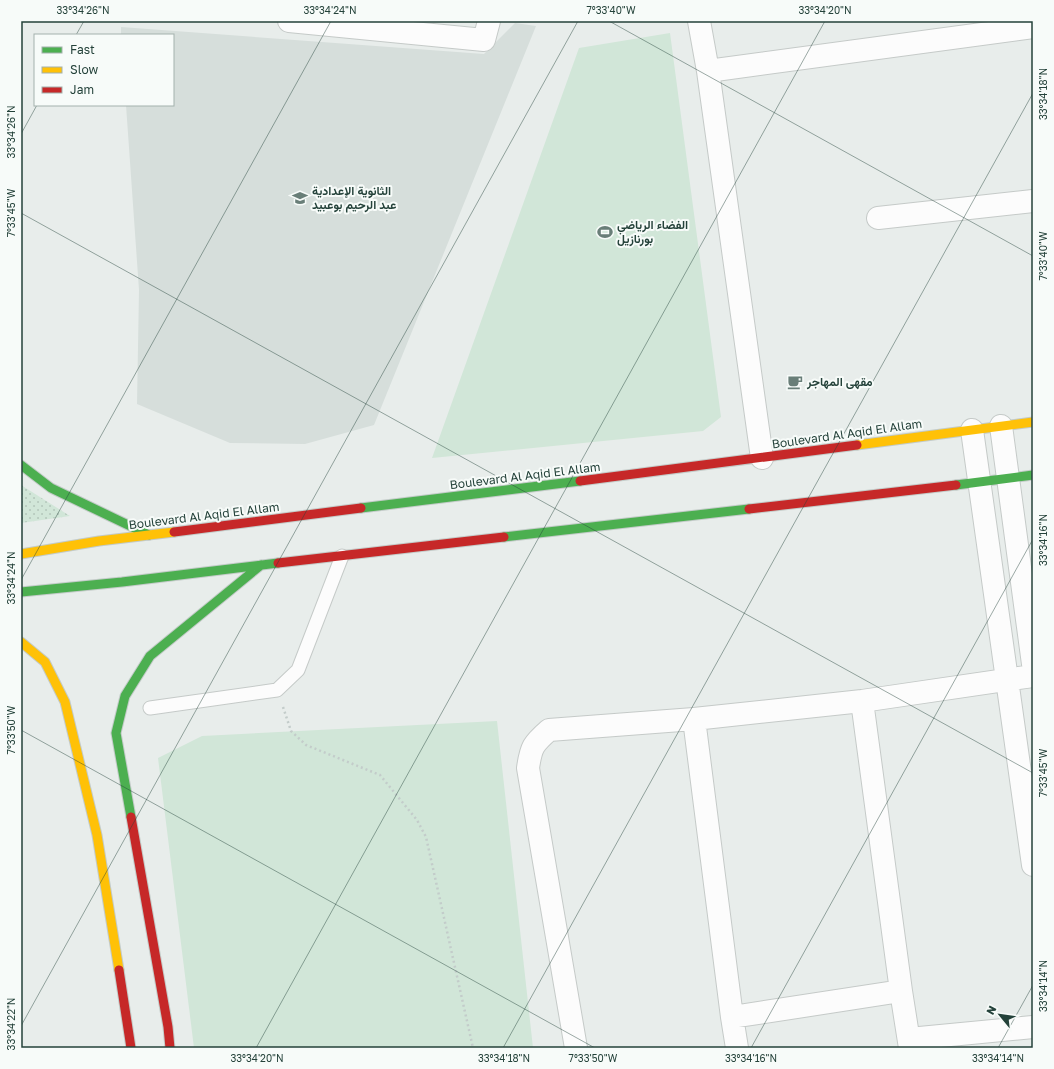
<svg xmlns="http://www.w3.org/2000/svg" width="1054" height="1069" viewBox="0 0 1054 1069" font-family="'Golos Text',Vazirmatn,sans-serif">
  <defs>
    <pattern id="grass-dots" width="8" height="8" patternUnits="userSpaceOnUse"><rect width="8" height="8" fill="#d1e6d8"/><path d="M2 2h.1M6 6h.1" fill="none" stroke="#b3c6ba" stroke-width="1.8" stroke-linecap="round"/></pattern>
  </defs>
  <rect width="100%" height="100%" fill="#e8edeb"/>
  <path fill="#d6dedb" d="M515 23 536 26 374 425 305 444 230 443 137 404 139 290 126 105H173V35H121V27L484 54Z"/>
  <path fill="url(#grass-dots)" d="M21 485 70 516 21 523Z"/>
  <path fill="#d1e6d8" d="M670 33 721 417 703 431 432 458 579 48Z
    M497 721 533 1048H194L158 758 202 736Z"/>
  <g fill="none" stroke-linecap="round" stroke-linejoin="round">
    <g stroke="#c5cac8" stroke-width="15">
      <path id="lane" d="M150 708 277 690 298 670 342 556"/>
    </g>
    <g stroke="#c5cac8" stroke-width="24">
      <path id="street" d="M289 21 484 40 489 21
        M699 21 708 71 762 458
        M708 71 1033 27
        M878 218 1033 201
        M1001 426 1033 664
        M972 430 1033 865
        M862 701 901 991 910 1048
        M694 719 732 1017 737 1048
        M732 1017 901 991
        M909 1039 1033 1027
        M576 1048 528 768C531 747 533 744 549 730L694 719 862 701 1033 676"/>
    </g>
    <g stroke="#c3cbc8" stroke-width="11">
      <path id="fast" d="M21 465 51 488 149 535
        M956 485 1033 475
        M361 508 580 481
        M504 537 749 509
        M21 592 122 582 278 563
        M131 817 116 733 125 696 150 656 261 565"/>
    </g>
    <g stroke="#c3cbc8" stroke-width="11">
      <path id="slow" d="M857 445 1033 422
        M21 554 99 541 174 532
        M21 642 45 662 65 702 97 835 119 970"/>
    </g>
    <g stroke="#c3cbc8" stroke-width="11">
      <path id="jam" d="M580 481 857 445
        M749 509 956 485
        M174 532 361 508
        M278 563 504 537
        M131 817 168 1027 170 1048
        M119 970 131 1048"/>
    </g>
    <path stroke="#c3ccca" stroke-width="2.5" stroke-dasharray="2 3" stroke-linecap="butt" d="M283 707 291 731 306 745 380 775 417 820 426 837 473 1048"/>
    <use href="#lane" stroke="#fcfcfc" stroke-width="13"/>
    <use href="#street" stroke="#fcfcfc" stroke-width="22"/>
    <use href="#fast" stroke="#4caf50" stroke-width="9"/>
    <use href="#slow" stroke="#ffc107" stroke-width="9"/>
    <use href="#jam" stroke="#c62828" stroke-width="9"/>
  </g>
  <path fill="none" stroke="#24423a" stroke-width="1" stroke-opacity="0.45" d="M609 21 1033 256M76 35 84 21M21 134 37 105M21 213 1033 773M21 580 331 21M21 730 595 1048M21 1026 578 21M256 1048 825 21M503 1048 1033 93M751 1048 1033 539M998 1048 1033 985"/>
  <defs>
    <g id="school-bare" transform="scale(1.2)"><path d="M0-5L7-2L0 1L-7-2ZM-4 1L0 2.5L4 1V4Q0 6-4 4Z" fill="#697e78" stroke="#f7fbf9" stroke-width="2.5" paint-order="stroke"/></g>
    <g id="stadium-bare" transform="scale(1.2)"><path d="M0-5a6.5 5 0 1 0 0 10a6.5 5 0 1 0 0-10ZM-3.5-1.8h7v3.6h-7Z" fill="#697e78" stroke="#f7fbf9" stroke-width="2.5" paint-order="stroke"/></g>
    <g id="cafe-bare" transform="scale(1.2)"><path d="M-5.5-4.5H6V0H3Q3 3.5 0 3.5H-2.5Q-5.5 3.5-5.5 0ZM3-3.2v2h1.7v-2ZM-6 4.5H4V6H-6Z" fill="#697e78" stroke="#f7fbf9" stroke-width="2.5" paint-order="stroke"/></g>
  </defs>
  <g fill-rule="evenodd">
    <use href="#school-bare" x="300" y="198"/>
    <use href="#stadium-bare" x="605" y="232"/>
    <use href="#cafe-bare" x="795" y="382"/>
  </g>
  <g text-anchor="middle" stroke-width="4" stroke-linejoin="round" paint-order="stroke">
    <g font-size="12" font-weight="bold" fill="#24423a" stroke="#f7fbf9" text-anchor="start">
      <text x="312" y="195">الثانوية الإعدادية<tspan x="312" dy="14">عبد الرحيم بوعبيد</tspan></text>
      <text x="617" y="229">الفضاء الرياضي<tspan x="617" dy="14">بورنازيل</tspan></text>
      <text x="807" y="386">مقهى المهاجر</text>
    </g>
    <g font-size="12" fill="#24423a" stroke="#f7fbf9">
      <text transform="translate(847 434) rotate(-8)" y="4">Boulevard Al Aqid El Allam</text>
      <text transform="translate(525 476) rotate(-7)" y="4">Boulevard Al Aqid El Allam</text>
      <text transform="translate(204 516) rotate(-7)" y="4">Boulevard Al Aqid El Allam</text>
    </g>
  </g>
  <rect width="1054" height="1069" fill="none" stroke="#f7fbf9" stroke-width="44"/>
  <rect x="34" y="34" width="140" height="72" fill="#f7fbf9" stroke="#a3b1ad"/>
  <rect x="42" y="47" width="20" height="6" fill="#4caf50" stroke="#a3b1ad"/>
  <text x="70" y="54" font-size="12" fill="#24423a">Fast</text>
  <rect x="42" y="67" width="20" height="6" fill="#ffc107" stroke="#a3b1ad"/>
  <text x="70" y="74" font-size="12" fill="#24423a">Slow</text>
  <rect x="42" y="87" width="20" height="6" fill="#c62828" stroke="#a3b1ad"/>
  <text x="70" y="94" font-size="12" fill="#24423a">Jam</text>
  <g transform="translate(1000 1015) rotate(299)" stroke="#f7fbf9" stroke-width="3" paint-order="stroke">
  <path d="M0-3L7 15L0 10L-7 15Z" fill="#24423a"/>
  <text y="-6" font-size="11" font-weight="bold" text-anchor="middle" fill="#24423a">N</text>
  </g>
  <rect x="22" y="22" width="1010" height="1025" fill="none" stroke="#24423a" stroke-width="1.5"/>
  <g font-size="10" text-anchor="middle" fill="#24423a">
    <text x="83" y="14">33°34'26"N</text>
    <text x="330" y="14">33°34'24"N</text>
    <text x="611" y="14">7°33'40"W</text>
    <text x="825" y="14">33°34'20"N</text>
    <text transform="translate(1043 94) rotate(-90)" y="4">33°34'18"N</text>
    <text transform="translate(11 132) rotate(-90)" y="4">33°34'26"N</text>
    <text transform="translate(11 213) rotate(-90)" y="4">7°33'45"W</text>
    <text transform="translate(1043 256) rotate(-90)" y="4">7°33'40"W</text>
    <text transform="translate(1043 540) rotate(-90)" y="4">33°34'16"N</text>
    <text transform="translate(11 578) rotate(-90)" y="4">33°34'24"N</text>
    <text transform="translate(11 730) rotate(-90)" y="4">7°33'50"W</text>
    <text transform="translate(1043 773) rotate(-90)" y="4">7°33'45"W</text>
    <text transform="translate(1043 986) rotate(-90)" y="4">33°34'14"N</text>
    <text transform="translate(11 1024) rotate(-90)" y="4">33°34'22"N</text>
    <text x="257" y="1062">33°34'20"N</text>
    <text x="504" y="1062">33°34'18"N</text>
    <text x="593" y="1062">7°33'50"W</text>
    <text x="751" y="1062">33°34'16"N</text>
    <text x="998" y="1062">33°34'14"N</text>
  </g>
</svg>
